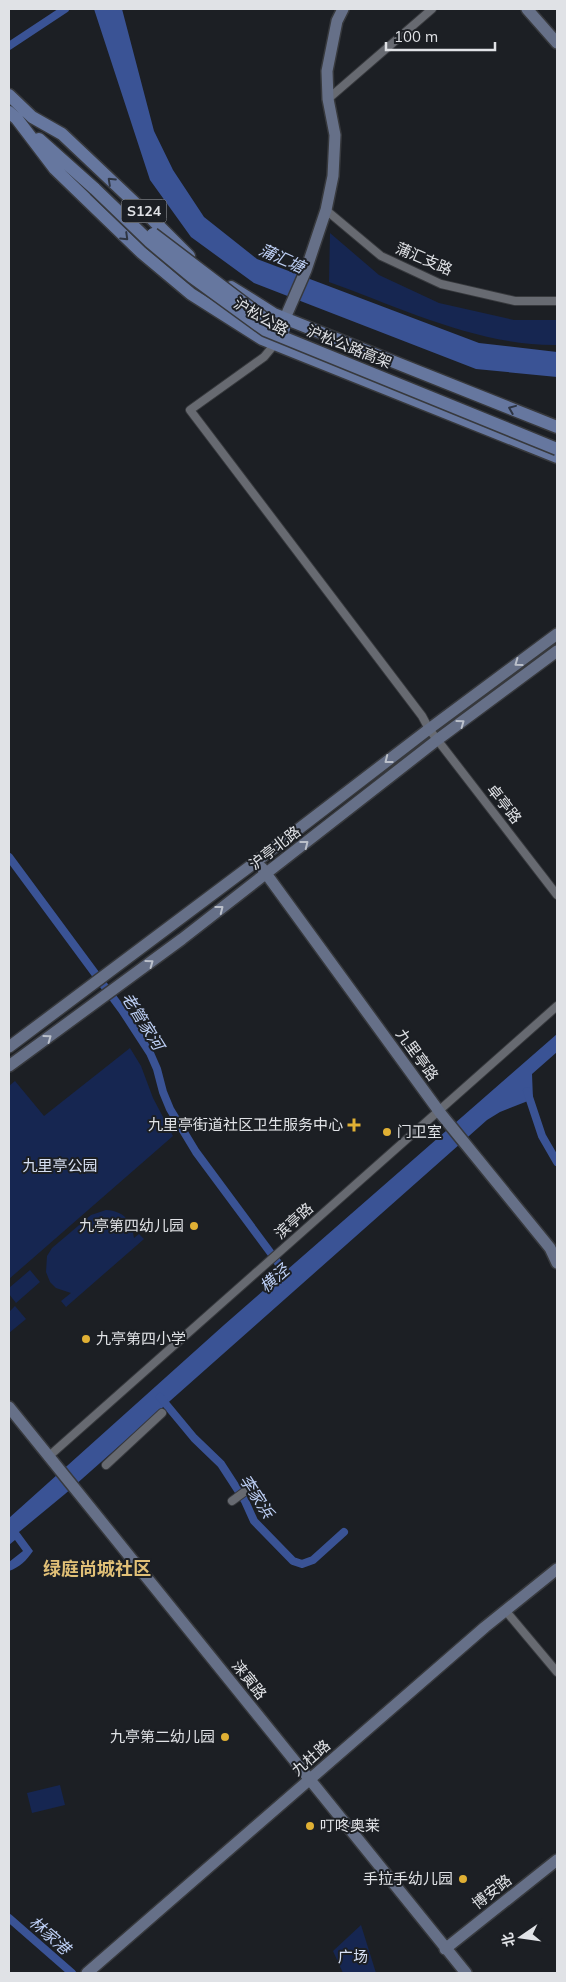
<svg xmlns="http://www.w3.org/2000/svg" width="566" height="1982" viewBox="0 0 566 1982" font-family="Mulish,'Noto Sans SC',sans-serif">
  <rect width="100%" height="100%" fill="#1c1f24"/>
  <path fill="#162651" d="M330 233 379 275 439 303 514 320H557V345C479 346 401 308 329 282Z
    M130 1048 141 1066 153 1098 173 1136 9 1279V1086L15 1081 44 1116Z
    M106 1210C124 1211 132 1221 134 1238L139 1234 144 1239 66 1307 61 1301 71 1293 56 1288 50 1282 46 1272 47 1256 52 1248 91 1215Z
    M30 1270 40 1282 16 1303 9 1294V1288Z
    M15 1306 26 1319 9 1333V1312Z
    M60 1785 65 1805 32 1813 27 1793Z
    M361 1925 376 1973H343L333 1951Z"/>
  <path fill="#3a5395" d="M94 9H122L154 131 173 170 204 217 257 259 479 343 557 352V377L476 369 254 283 191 237 150 180Z
    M557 1034V1052L532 1074 533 1099 500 1112 487 1120 65 1494 19 1532 33 1551C26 1561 20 1567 9 1571V1562L23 1551 15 1540 9 1545V1518L224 1325Z"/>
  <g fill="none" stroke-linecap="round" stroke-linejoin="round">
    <path stroke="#3a5395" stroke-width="8" d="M9 46 65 9
      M9 857 122 1010 150 1053 157 1069 163 1092 170 1109 196 1152 290 1279
      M527 1091 542 1136 557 1162
      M160 1397 194 1438 221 1464 245 1501 254 1521 293 1561 302 1564 313 1560 344 1532
      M9 1918 72 1973"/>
    <g stroke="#37393d" stroke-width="10">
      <path id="street" d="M328 99 432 9
        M326 210 381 256 441 284 515 301H557
        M274 345 264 357 190 410 422 716 429 729 557 895
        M48 1457 557 1006
        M106 1465 162 1413
        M232 1501 251 1487
        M505 1610 557 1672"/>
    </g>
    <g stroke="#37393d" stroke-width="14">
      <path id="secondary" d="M527 9 557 43
        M282 325 306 270 326 210 333 176 335 135 328 99 327 71 337 21 343 9
        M262 868 441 1114 550 1248 557 1263
        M9 1047 257 861 429 729 557 634
        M9 1066 182 939 437 740 557 651
        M9 1407 466 1973
        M445 1949 557 1860
        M87 1973 485 1627 557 1569"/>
    </g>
    <g stroke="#37393d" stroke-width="15">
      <path id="primary" d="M9 95 32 117 62 134 153 220 189 256
        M9 112 17 119 55 169 142 253 191 294 262 339 557 457
        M39 139 95 189
        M231 287 274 314 557 427"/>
    </g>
    <use href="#street" stroke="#676a71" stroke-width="8"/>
    <use href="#secondary" stroke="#667088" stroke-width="11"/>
    <use href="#primary" stroke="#66779f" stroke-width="12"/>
    <g stroke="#37393d" stroke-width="15" stroke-linecap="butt">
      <path id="primary-bridge" d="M95 189 150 242 192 277 265 330 557 449
        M153 234 270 323 284 329"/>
    </g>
    <use href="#primary-bridge" stroke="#66779f" stroke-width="12"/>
  </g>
  <defs><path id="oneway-chevron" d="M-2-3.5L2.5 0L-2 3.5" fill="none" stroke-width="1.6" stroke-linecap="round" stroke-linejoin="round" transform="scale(1.25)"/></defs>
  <g stroke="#2e3543">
    <use href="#oneway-chevron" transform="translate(111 181) rotate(-137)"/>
    <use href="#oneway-chevron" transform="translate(125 237) rotate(44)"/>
    <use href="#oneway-chevron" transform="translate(512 409) rotate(-158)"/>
  </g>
  <g stroke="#bbc0ca">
    <use href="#oneway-chevron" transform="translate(518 663) rotate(144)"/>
    <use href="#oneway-chevron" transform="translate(461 723) rotate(-36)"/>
    <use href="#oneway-chevron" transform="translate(388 760) rotate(142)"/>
    <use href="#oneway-chevron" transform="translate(305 844) rotate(-38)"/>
    <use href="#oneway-chevron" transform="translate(220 909) rotate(-38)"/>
    <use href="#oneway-chevron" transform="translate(150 963) rotate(-36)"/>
    <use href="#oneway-chevron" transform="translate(48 1038) rotate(-36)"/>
  </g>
  <g fill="#e0b034" stroke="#1c1f24" stroke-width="2">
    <path d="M351.5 1117.5h5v5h5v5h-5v5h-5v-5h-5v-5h5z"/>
    <circle cx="387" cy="1132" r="5"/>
    <circle cx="194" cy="1226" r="5"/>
    <circle cx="86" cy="1339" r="5"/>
    <circle cx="225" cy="1737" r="5"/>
    <circle cx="310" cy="1826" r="5"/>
    <circle cx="463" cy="1879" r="5"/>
  </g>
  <g text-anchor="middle" stroke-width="4" stroke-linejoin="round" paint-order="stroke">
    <rect fill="#1c1f24" stroke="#a5a8ac" stroke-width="1" x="121.5" y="199.5" width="45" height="23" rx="4"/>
    <g font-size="14" font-weight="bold" fill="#e0e2e6">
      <text x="144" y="216">S124</text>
    </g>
    <g font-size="15" fill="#e0e2e6" stroke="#1c1f24">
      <text transform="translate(424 259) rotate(23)" y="5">蒲汇支路</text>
      <text transform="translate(261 317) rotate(30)" y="5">沪松公路</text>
      <text transform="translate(349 347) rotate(22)" y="5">沪松公路高架</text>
      <text transform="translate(504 804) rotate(52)" y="5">卓亭路</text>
      <text transform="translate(275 848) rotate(-38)" y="5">沪亭北路</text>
      <text transform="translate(417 1055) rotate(54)" y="5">九里亭路</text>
      <text transform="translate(294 1221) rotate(-42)" y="5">滨亭路</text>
      <text transform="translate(249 1680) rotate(51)" y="5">涞寅路</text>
      <text transform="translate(311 1758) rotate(-41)" y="5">九杜路</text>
      <text transform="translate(492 1892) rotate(-38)" y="5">博安路</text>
    </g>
    <g font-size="15" fill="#e0e2e6" stroke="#1c1f24" text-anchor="end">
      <text x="343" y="1130">九里亭街道社区卫生服务中心</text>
      <text x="397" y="1137" text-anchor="start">门卫室</text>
      <text x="184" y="1231">九亭第四幼儿园</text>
      <text x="96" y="1344" text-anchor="start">九亭第四小学</text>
      <text x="215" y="1742">九亭第二幼儿园</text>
      <text x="320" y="1831" text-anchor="start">叮咚奥莱</text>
      <text x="453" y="1884">手拉手幼儿园</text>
    </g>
    <g font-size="15" fill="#d8e1f4" stroke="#1c1f24">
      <text x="60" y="1171">九里亭公园</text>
      <text x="353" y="1962">广场</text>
    </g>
    <g font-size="16" font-style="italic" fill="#bdcff5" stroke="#1c1f24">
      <text transform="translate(282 258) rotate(24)" y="6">蒲汇塘</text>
      <text transform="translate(143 1021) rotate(58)" y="6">老管家河</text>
      <text transform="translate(274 1278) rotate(-41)" y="6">横泾</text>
      <text transform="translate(257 1496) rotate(57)" y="6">李家浜</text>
      <text transform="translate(50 1935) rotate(41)" y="6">林家港</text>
    </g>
    <g font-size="18" font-weight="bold" fill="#e1c077" stroke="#1c1f24">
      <text x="97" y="1575">绿庭尚城社区</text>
    </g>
  </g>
  <rect width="566" height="1982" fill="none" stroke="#e0e2e6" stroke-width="20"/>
  <g transform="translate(521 1937) rotate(257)" stroke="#1c1f24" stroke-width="4" paint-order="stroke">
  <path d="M0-4L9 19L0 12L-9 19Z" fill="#e0e2e6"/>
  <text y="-8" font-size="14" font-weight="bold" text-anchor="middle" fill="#e0e2e6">北</text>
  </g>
  <path d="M386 42v8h109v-8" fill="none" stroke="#e0e2e6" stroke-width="2.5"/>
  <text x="394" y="42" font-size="15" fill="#e0e2e6" stroke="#1c1f24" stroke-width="4" paint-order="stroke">100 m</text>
</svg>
